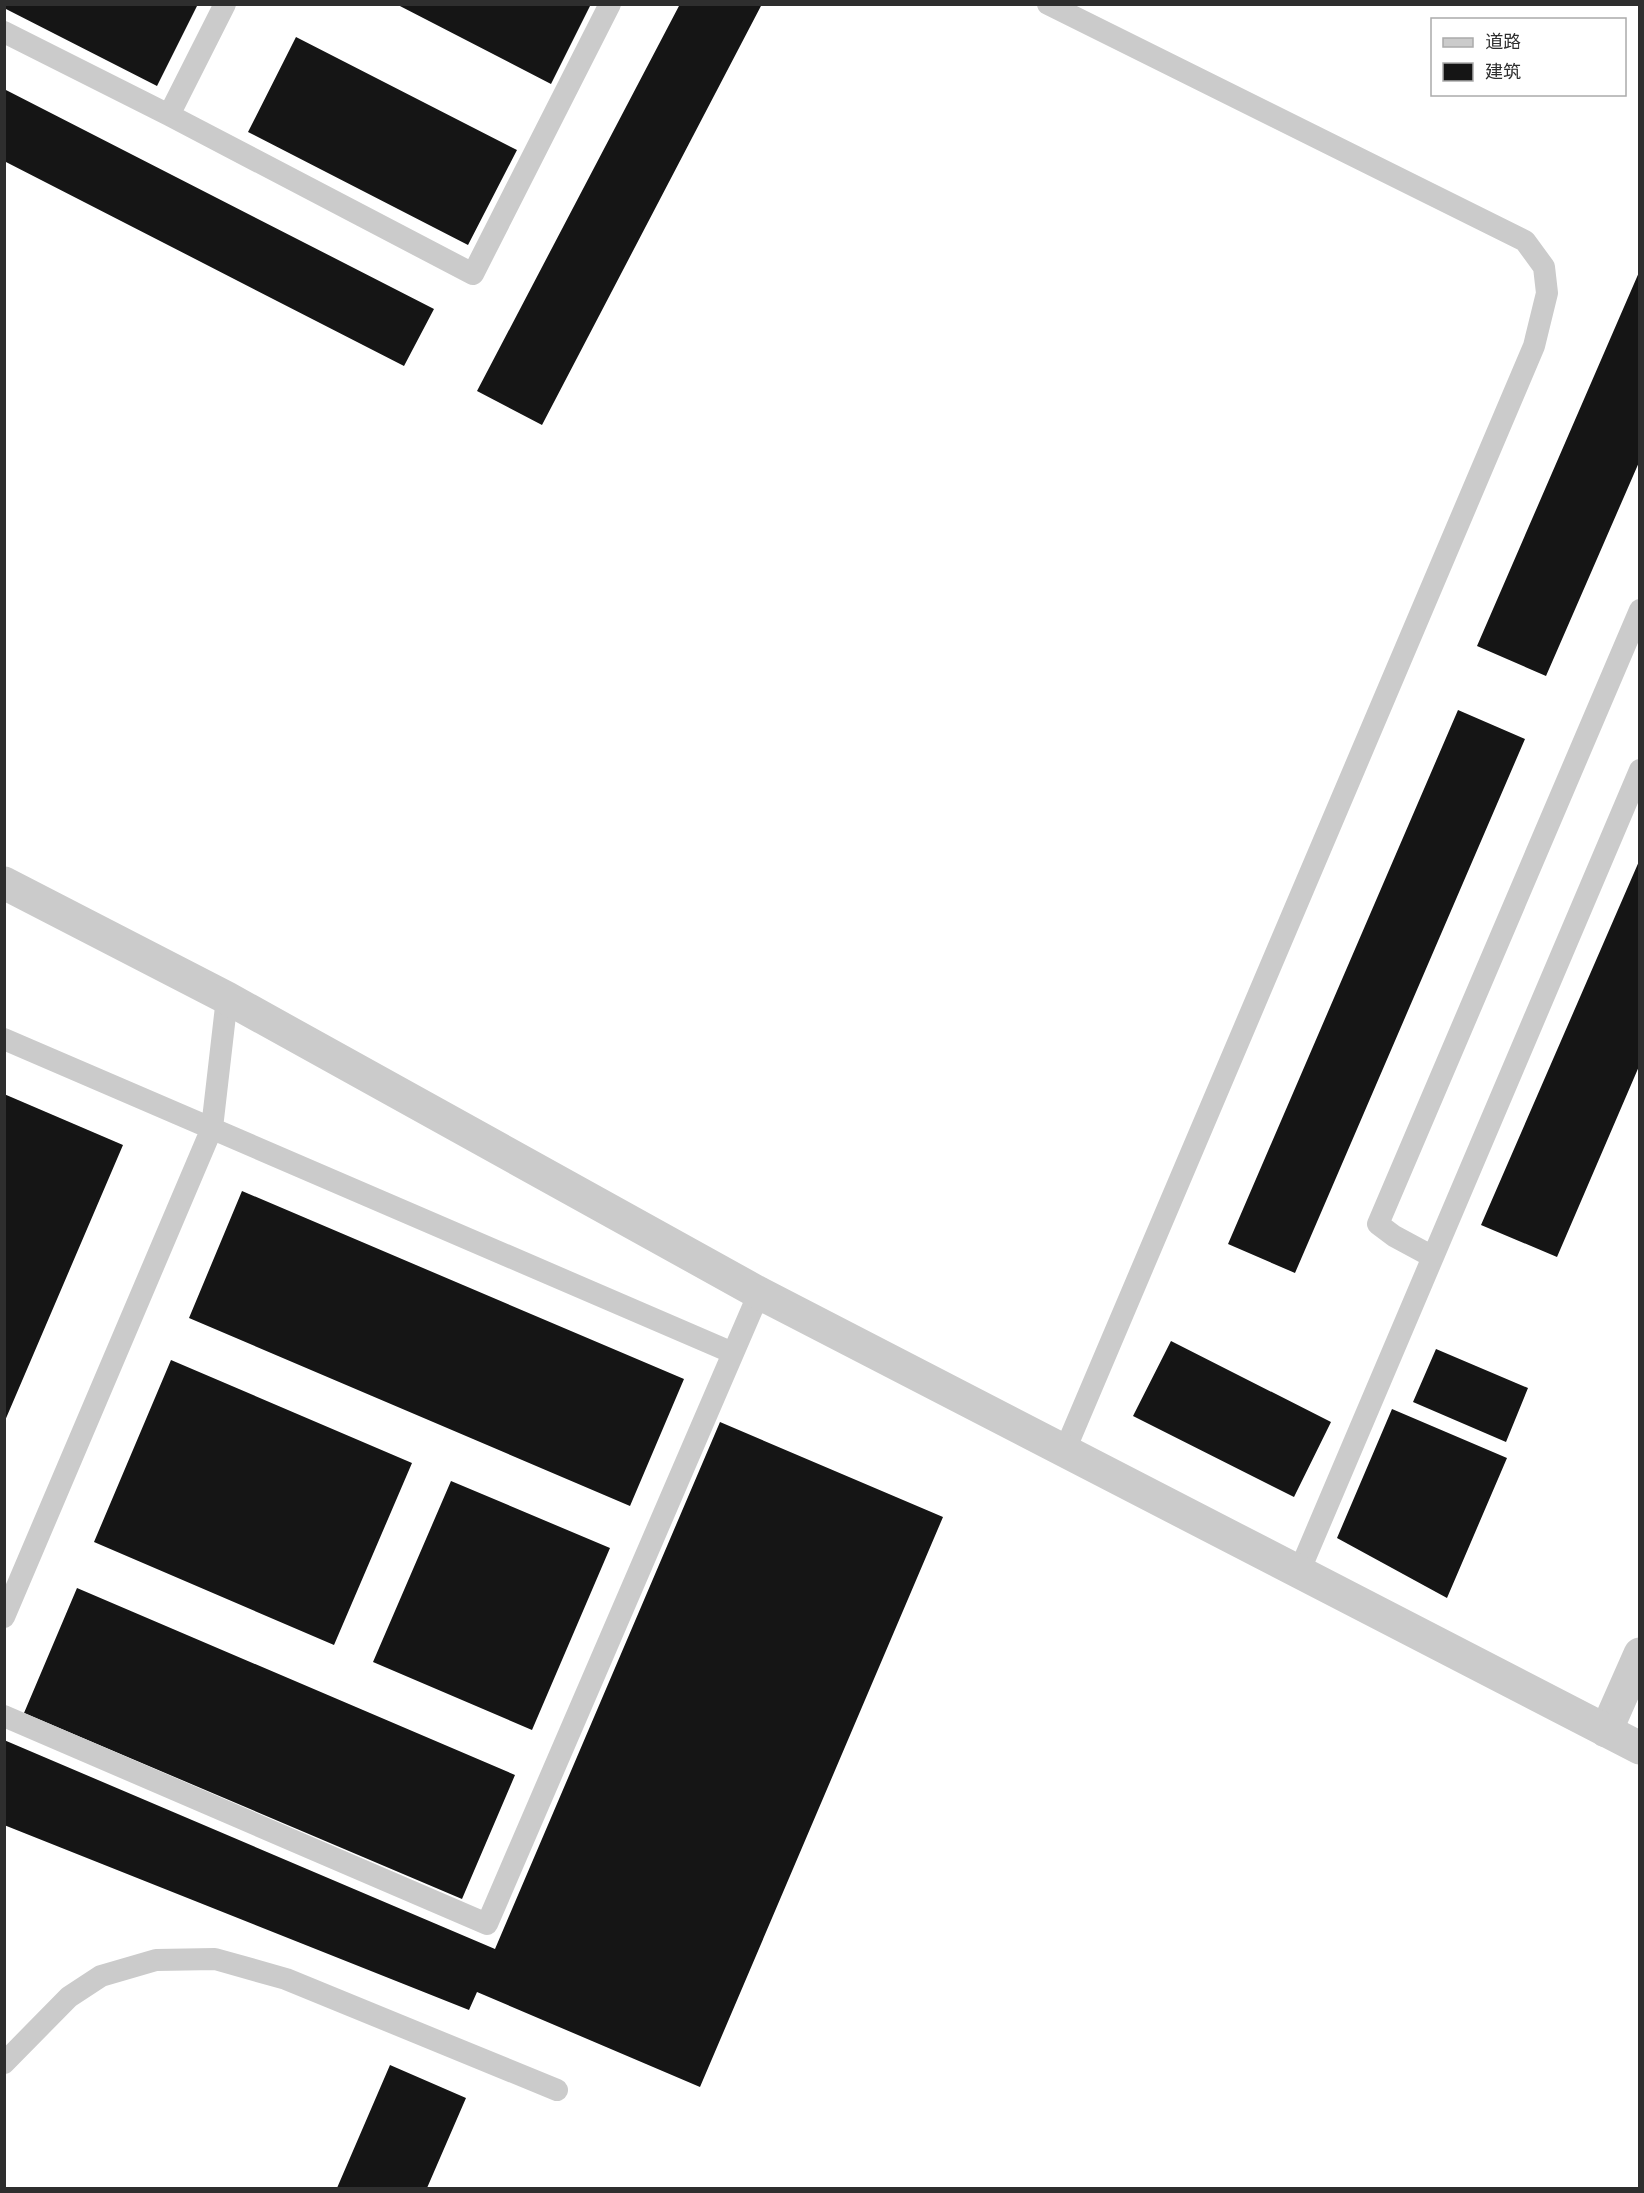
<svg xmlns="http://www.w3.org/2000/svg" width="1644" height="2193" viewBox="0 0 1644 2193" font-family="'Work Sans','Noto Sans SC',sans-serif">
  <rect width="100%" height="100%" fill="#fff"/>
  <path fill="#151515" d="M4 4H198L157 86 4 8Z
    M396 4H591L551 84Z
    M680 4H762L542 425 477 391Z
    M296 37 517 150 468 245 248 132Z
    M4 89 434 309 404 366 4 161Z
    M1640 270V460L1546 676 1477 646Z
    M1458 710 1525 739 1295 1273 1228 1244Z
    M1640 859V1064L1557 1257 1481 1225Z
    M4 1094 123 1145 4 1423Z
    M242 1191 684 1379 630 1506 189 1318Z
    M1171 1341 1331 1422 1294 1497 1133 1416Z
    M1436 1349 1528 1388 1506 1442 1413 1402Z
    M171 1360 412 1463 334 1645 94 1542Z
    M1392 1409 1507 1458 1447 1598 1337 1538Z
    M720 1422 943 1517 700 2087 477 1992 469 2010 4 1825V1740L495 1949Z
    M451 1481 610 1548 532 1730 373 1662Z
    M77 1588 515 1775 462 1899 24 1713Z
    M390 2065 466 2098 427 2188H337Z"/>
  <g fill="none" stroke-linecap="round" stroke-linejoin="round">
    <path stroke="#cbcbcb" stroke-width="22" d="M1048 4 1525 241 1544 267 1547 293 1534 346 1065 1450
      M4 32 169 115 473 274 610 4
      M169 115 225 4
      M4 1039 733 1353
      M1433 1257 1394 1236 1378 1224 1640 610
      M1299 1572 1640 770
      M4 1617 212 1128 227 998
      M4 1716 487 1924 759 1293
      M4 2063 69 1997 101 1976 156 1960 215 1959 286 1979 557 2090"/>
    <path stroke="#cbcbcb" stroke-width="33" d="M1606 1731 1640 1654"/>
    <path stroke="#cbcbcb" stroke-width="33" d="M4 883 227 998 759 1293 1640 1748"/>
  </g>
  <rect width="1644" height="2193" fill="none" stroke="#2e2e2e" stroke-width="12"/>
  <rect x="1431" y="18" width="195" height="78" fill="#ffffff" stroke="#ababab" stroke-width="1.5"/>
  <rect x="1443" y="38" width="30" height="9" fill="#cbcbcb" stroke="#ababab" stroke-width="1.5"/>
  <text x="1485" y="48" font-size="18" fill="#2e2e2e">道路</text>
  <rect x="1443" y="63" width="30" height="18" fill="#151515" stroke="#ababab" stroke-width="1.5"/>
  <text x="1485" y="78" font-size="18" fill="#2e2e2e">建筑</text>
</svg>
